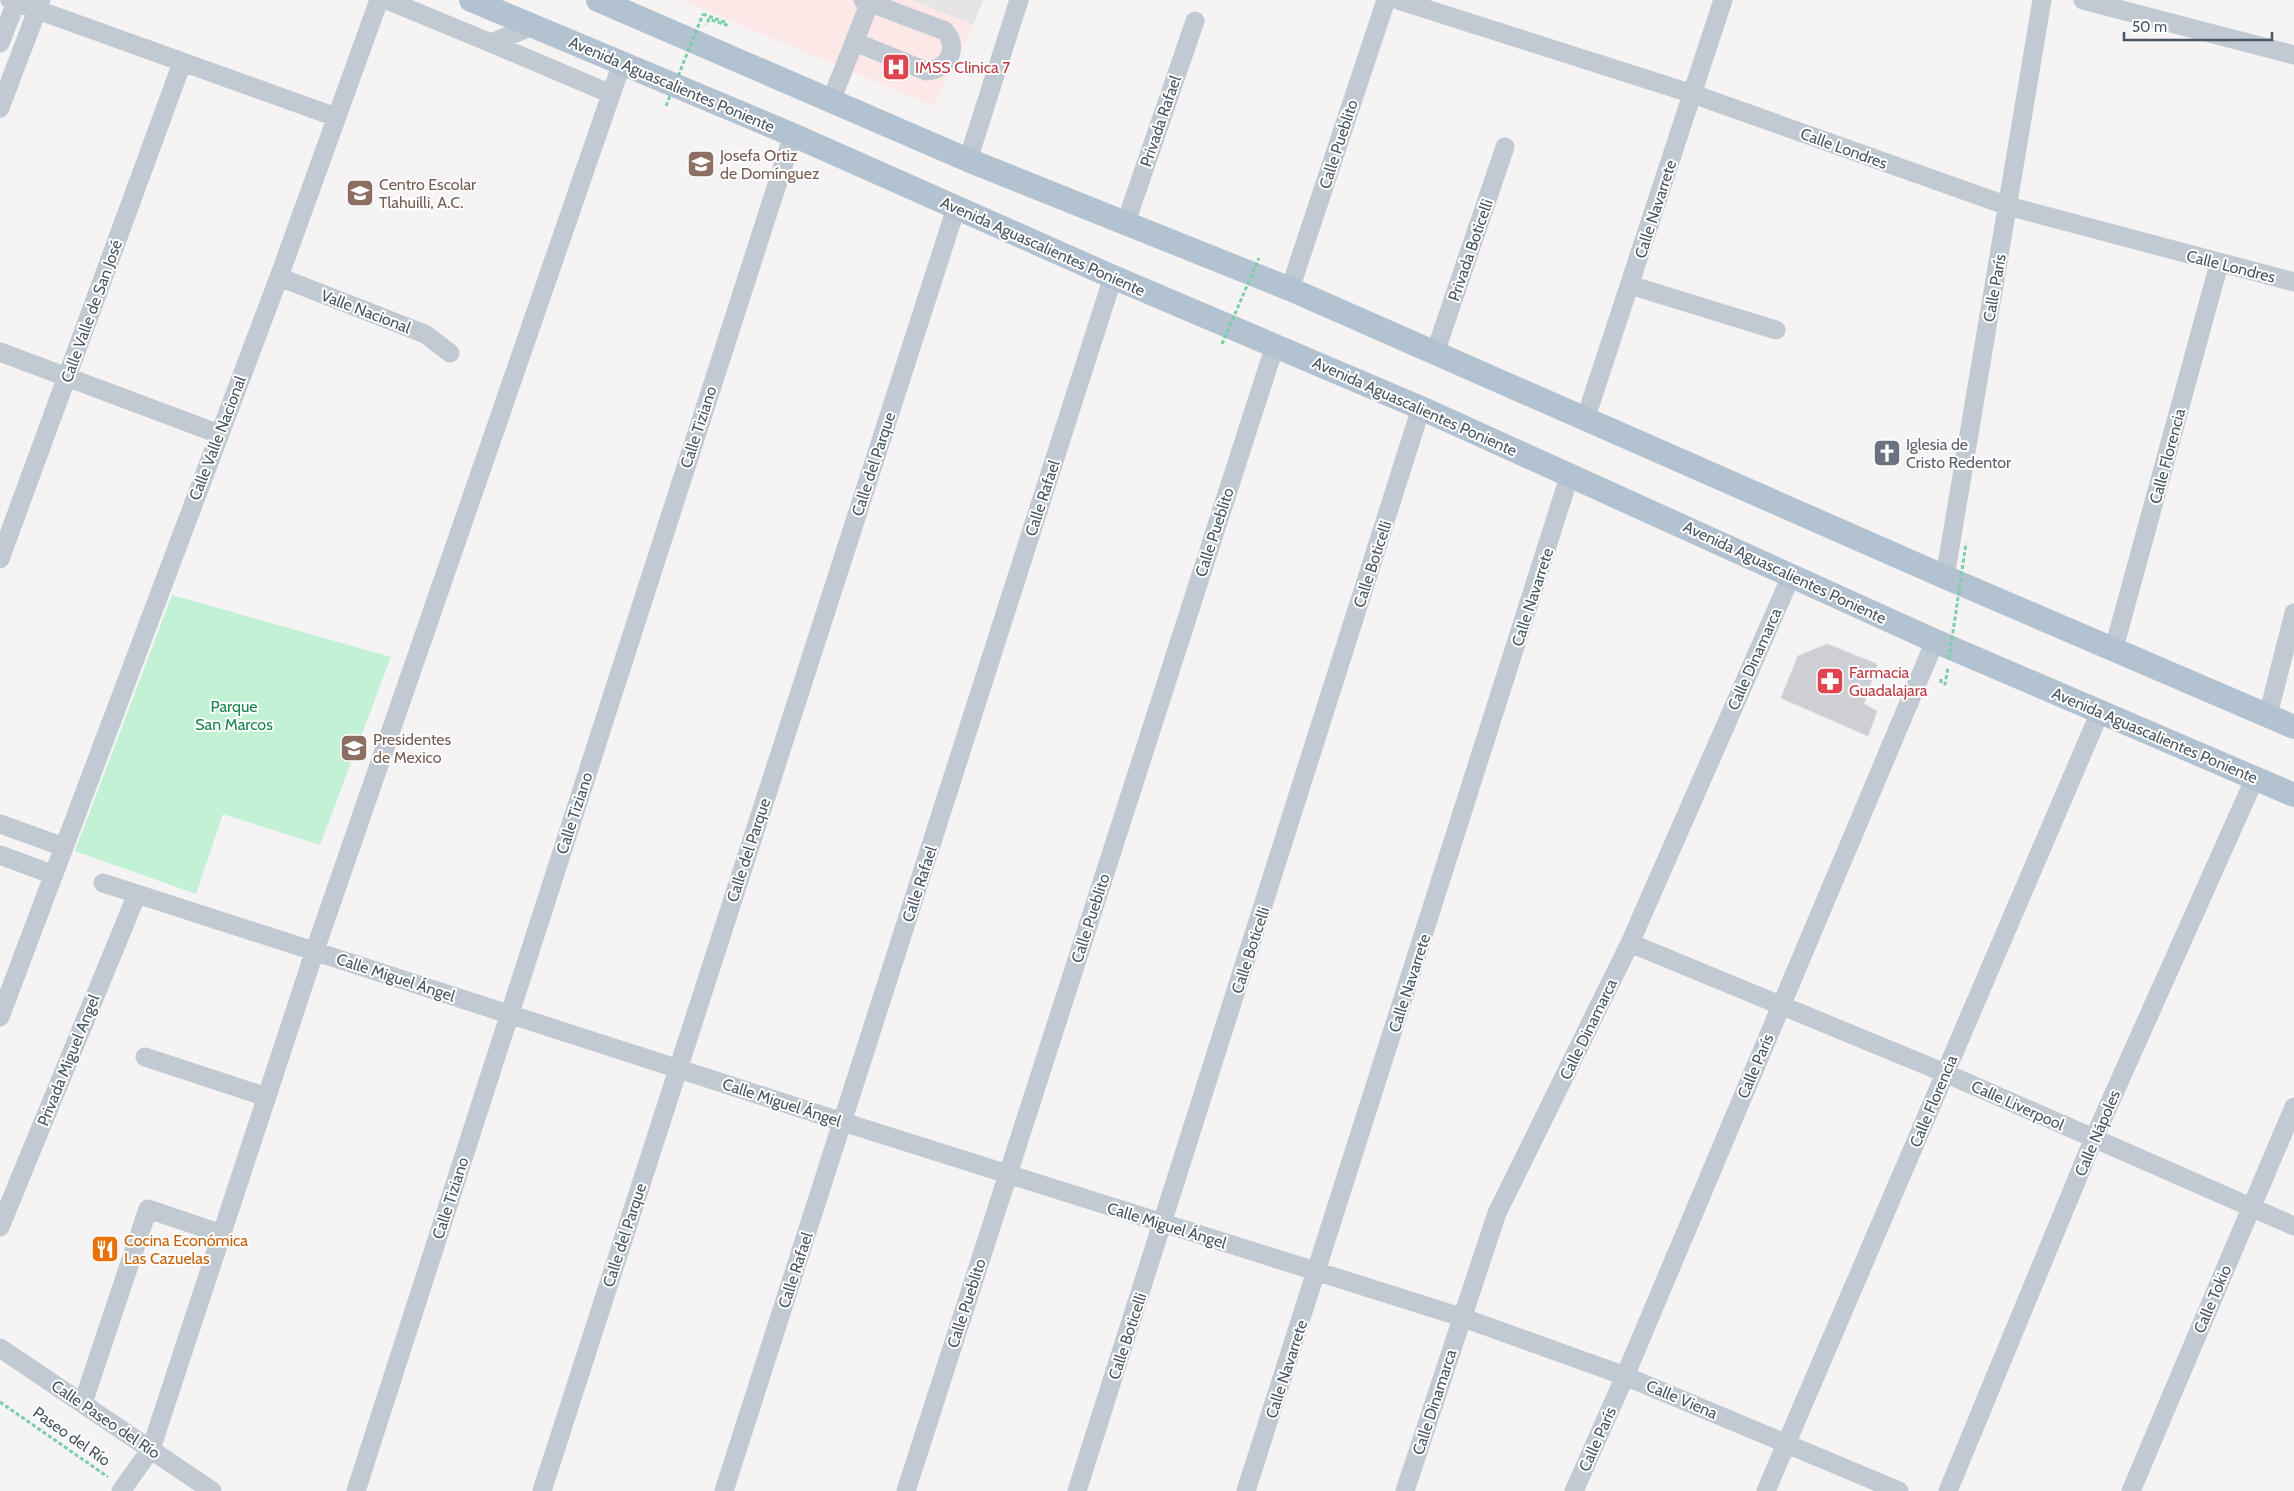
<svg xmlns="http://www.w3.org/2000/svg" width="2294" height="1491" viewBox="0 0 2294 1491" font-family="Cabin,sans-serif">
  <rect width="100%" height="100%" fill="#f5f3f3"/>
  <path fill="#e6e4e5" d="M912 0H983L973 25Z"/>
  <path fill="#fce8e6" d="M682 0H912L973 25 933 106Z"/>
  <path fill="#c3f1d5" d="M172 595 391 657 320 845 223 814 196 894 75 851Z"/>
  <path fill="#cdcfd5" stroke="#d7d9de" d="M1827 644 1877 664 1864 704 1877 711 1868 736 1781 698 1798 656Z"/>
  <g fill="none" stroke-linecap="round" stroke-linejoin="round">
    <path stroke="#7ad0a6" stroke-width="3" stroke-dasharray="4 2.5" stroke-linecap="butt" d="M703 14 727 23 726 25 709 19 706 25
      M1941 679V683L1945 684 1948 668
      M0 1402 108 1477"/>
    <path stroke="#c1cad2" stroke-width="19" d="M10 0 336 117
      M387 0 491 43 533 26
      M1398 0 1693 94 2008 206 2294 282
      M2083 0 2294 55
      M855 42 926 71C947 70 960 49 945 31L863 0
      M0 43 17 0
      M491 43 611 94
      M831 101 870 2
      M0 108 41 0
      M968 160 1019 0
      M1126 222 1195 21
      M279 277 425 334 450 353
      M1630 285 1776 330
      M1290 289 1386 0
      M0 352 219 434
      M1435 353 1505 147
      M1586 417 1723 0
      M0 559 182 63
      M1945 577 2042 0
      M2114 648 2219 264
      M2268 715 2294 613
      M0 824 64 847
      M0 855 54 875
      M103 883 843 1122 1461 1317 1625 1376 1899 1491
      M1630 943 1945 1073 2294 1226
      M0 1017 279 277 379 0
      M145 1057 267 1097
      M0 1227 137 894
      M0 1348 212 1491
      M83 1403 148 1209 222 1234
      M121 1491 151 1449 315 950 622 63
      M356 1491 793 135
      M542 1491 956 208
      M724 1491 1113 277
      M906 1491 1275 345
      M1077 1491 1421 408
      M1246 1491 1570 474
      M1405 1491 1497 1213 1630 943 1792 574
      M1574 1491 1625 1376 1935 641
      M1766 1491 2100 712
      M1948 1491 2094 1138 2255 778
      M2131 1491 2294 1107"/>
    <path stroke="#b3c2d1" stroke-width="24" d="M471 0 793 135 1113 277 1421 408 1935 641 2294 795
      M598 0 968 160 1290 289 1945 577 2294 727"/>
    <path stroke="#7ad0a6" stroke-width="3" stroke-dasharray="4 2.5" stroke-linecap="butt" d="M666 106 703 14
      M1222 344 1259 258
      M1949 659 1966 543"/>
  </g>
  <defs>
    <g id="hospital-square" transform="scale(1.4375)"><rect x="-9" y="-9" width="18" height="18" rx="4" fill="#e0444e" stroke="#fff"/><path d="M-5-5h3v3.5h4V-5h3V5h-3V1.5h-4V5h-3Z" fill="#fff"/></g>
    <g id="school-square" transform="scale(1.4375)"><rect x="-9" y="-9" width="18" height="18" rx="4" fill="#8d6e63" stroke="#fff"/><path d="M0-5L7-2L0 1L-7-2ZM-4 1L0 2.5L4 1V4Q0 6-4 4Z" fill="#fff"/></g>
    <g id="church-square" transform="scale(1.4375)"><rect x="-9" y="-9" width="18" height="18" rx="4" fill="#6b7280" stroke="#fff"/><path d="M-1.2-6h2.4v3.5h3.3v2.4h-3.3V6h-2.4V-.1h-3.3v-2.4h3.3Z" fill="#fff"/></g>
    <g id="pharmacy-square" transform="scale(1.4375)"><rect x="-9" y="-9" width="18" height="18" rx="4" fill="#e0444e" stroke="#fff"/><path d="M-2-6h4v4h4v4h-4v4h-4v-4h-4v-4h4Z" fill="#fff"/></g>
    <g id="restaurant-square" transform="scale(1.4375)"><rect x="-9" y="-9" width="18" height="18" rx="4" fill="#e8710a" stroke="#fff"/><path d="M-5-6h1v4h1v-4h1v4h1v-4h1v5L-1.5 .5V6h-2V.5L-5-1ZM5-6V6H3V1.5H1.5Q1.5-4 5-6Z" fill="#fff"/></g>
  </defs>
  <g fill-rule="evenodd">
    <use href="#hospital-square" x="896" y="67"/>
    <use href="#school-square" x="701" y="164"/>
    <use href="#school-square" x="360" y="193"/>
    <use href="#church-square" x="1887" y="453"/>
    <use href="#pharmacy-square" x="1830" y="681"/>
    <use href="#school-square" x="354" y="748"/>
    <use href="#restaurant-square" x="105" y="1249"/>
  </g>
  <g text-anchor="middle" stroke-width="4" stroke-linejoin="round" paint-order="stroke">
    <g font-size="16" fill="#be3a42" stroke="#fff" text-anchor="start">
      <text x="915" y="73">IMSS Clinica 7</text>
      <text x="1849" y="678">Farmacia<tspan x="1849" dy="18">Guadalajara</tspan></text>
    </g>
    <g font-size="16" fill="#4a5661" stroke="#fff">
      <text transform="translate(672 84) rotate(23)" y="6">Avenida Aguascalientes Poniente</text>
      <text transform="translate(1160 121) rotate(-71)" y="6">Privada Rafael</text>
      <text transform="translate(1338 144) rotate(-72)" y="6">Calle Pueblito</text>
      <text transform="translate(1844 148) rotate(20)" y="6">Calle Londres</text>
      <text transform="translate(1655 209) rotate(-72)" y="6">Calle Navarrete</text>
      <text transform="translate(1043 246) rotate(24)" y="6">Avenida Aguascalientes Poniente</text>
      <text transform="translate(1470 250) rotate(-71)" y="6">Privada Boticelli</text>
      <text transform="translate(2231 266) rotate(14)" y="6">Calle Londres</text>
      <text transform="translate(1994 288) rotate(-80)" y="6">Calle París</text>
      <text transform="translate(91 311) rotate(-70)" y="6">Calle Valle de San José</text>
      <text transform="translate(366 311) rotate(21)" y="6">Valle Nacional</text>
      <text transform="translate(1415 406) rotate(24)" y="6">Avenida Aguascalientes Poniente</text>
      <text transform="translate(698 427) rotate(-72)" y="6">Calle Tiziano</text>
      <text transform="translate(217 438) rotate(-69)" y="6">Calle Valle Nacional</text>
      <text transform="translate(2167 456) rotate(-75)" y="6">Calle Florencia</text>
      <text transform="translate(873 464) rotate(-72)" y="6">Calle del Parque</text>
      <text transform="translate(1042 498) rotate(-72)" y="6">Calle Rafael</text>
      <text transform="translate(1214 532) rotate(-72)" y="6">Calle Pueblito</text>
      <text transform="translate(1372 564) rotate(-72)" y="6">Calle Boticelli</text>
      <text transform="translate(1785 572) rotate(25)" y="6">Avenida Aguascalientes Poniente</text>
      <text transform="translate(1532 597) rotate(-72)" y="6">Calle Navarrete</text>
      <text transform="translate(1754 659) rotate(-66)" y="6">Calle Dinamarca</text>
      <text transform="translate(2155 735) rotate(23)" y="6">Avenida Aguascalientes Poniente</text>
      <text transform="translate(574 813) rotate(-72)" y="6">Calle Tiziano</text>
      <text transform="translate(748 850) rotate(-72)" y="6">Calle del Parque</text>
      <text transform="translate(919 884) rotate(-72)" y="6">Calle Rafael</text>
      <text transform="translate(1090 918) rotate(-72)" y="6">Calle Pueblito</text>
      <text transform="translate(1250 950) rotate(-72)" y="6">Calle Boticelli</text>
      <text transform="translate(396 977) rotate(18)" y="6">Calle Miguel Ángel</text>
      <text transform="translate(1409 983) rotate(-72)" y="6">Calle Navarrete</text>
      <text transform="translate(1588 1029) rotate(-64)" y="6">Calle Dinamarca</text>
      <text transform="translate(68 1060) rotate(-68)" y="6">Privada Miguel Angel</text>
      <text transform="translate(1755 1066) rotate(-67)" y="6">Calle París</text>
      <text transform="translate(1933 1101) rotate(-67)" y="6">Calle Florencia</text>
      <text transform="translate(782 1102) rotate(18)" y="6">Calle Miguel Ángel</text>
      <text transform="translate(2018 1105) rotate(24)" y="6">Calle Liverpool</text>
      <text transform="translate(2097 1133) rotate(-67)" y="6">Calle Nápoles</text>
      <text transform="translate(450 1198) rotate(-72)" y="6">Calle Tiziano</text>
      <text transform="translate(1167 1225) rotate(17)" y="6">Calle Miguel Ángel</text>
      <text transform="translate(624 1235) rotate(-72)" y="6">Calle del Parque</text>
      <text transform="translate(795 1270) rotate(-72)" y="6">Calle Rafael</text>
      <text transform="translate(2212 1299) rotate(-67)" y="6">Calle Tokio</text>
      <text transform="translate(966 1303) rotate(-72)" y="6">Calle Pueblito</text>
      <text transform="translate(1127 1336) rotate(-72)" y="6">Calle Boticelli</text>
      <text transform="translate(1286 1369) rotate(-72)" y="6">Calle Navarrete</text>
      <text transform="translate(1682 1399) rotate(23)" y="6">Calle Viena</text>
      <text transform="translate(1434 1402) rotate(-72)" y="6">Calle Dinamarca</text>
      <text transform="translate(106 1419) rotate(34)" y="6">Calle Paseo del Río</text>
      <text transform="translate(72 1436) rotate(35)" y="6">Paseo del Río</text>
      <text transform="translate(1597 1439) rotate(-66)" y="6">Calle París</text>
    </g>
    <g font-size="16" fill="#785e54" stroke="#fff" text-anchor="start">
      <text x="720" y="161">Josefa Ortiz<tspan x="720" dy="18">de Domínguez</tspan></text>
      <text x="379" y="190">Centro Escolar<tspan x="379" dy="18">Tlahuilli, A.C.</tspan></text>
      <text x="373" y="745">Presidentes<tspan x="373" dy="18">de Mexico</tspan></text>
    </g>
    <g font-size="16" fill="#5b616d" stroke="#fff" text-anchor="start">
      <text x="1906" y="450">Iglesia de<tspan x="1906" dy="18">Cristo Redentor</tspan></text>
    </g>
    <g font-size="16" fill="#17864f" stroke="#fff">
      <text x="234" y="712">Parque<tspan x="234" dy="18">San Marcos</tspan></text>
    </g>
    <g font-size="16" fill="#c56008" stroke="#fff" text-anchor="start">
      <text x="124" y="1246">Cocina Económica<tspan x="124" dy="18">Las Cazuelas</tspan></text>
    </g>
  </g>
  <path d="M2124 32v8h148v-8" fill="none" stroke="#4a5661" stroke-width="2.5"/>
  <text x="2132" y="32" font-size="15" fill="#4a5661" stroke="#ffffff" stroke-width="4" paint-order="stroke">50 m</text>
</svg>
